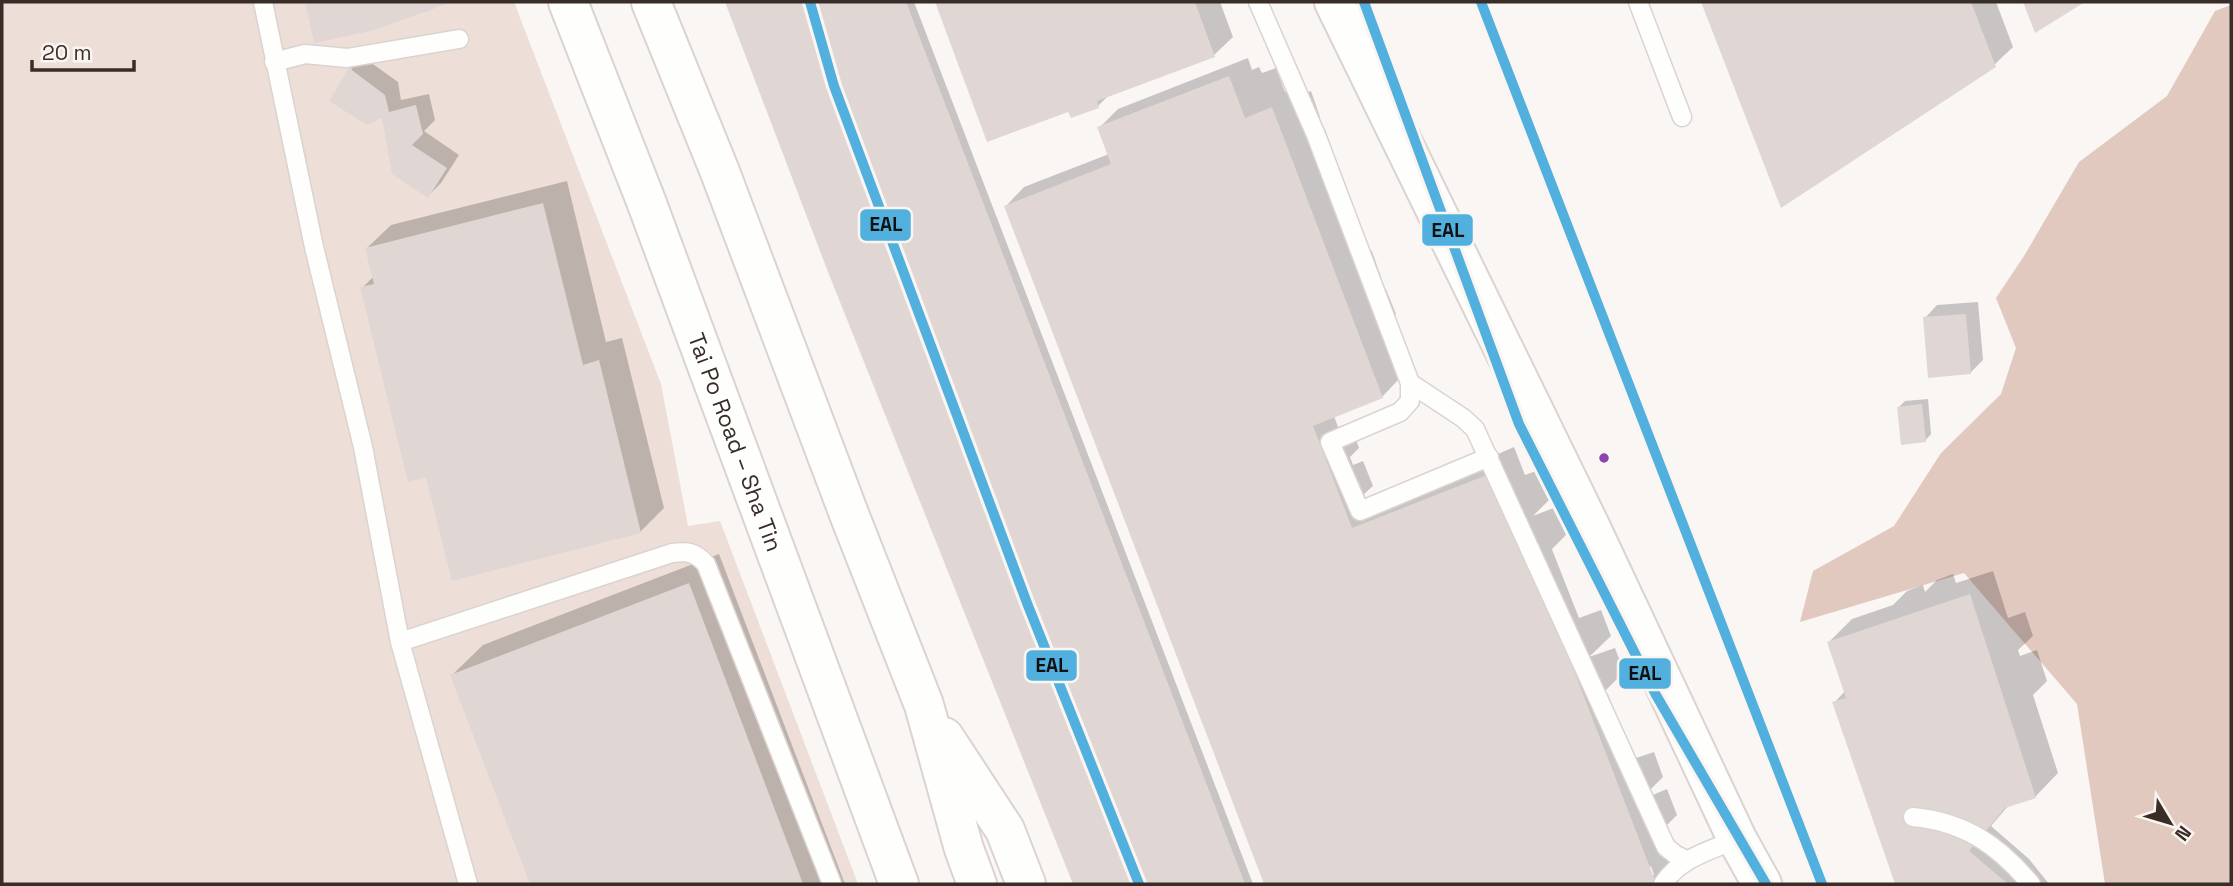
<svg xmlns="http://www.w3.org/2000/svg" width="2233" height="886" viewBox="0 0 2233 886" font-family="'Space Grotesk',sans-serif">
  <rect width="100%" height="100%" fill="#f9f6f4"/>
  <path fill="#edded7" d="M2 2H514L661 384 688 526 720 521 858 884H2Z"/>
  <path fill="#e1c9c0" d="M2231 5V884H2105L2077 704 1964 573 1800 622 1813 571 1894 526 1941 453 2001 394 2016 348 1996 298 2024 256 2079 162 2167 96 2215 11Z"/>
  <path fill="#0003" fill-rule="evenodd" d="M307 2H447L427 11 315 40Z
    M727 2H914L1253 884H1074L830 272Z
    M937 2H1220L1233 37 1214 55 1110 94 1098 106 1069 110 988 140Z
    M1703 2H1996L2013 47 1994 65 1782 205Z
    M363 57 398 82 401 100 429 94 435 120 424 131 459 155 441 183 428 196 383 116 351 69Z
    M1248 58 1252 70 1259 67 1262 73 1276 68 1285 92 1290 90 1293 98 1311 91 1320 117 1306 131 1308 136 1325 129 1334 155 1320 168 1354 258 1372 251 1381 277 1367 291 1369 295 1386 289 1396 314 1381 328 1400 378 1382 397 1334 416 1338 427 1350 423 1359 448 1350 457 1353 465 1363 461 1373 486 1364 494 1370 510 1514 447 1525 475 1547 467 1556 493 1533 516 1561 505 1571 530 1552 549 1553 552 1579 618 1601 610 1611 636 1589 657 1615 648 1624 672 1605 691 1606 694H1608L1633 759 1654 752 1663 777 1647 793 1648 797 1667 789 1677 815 1661 831 1673 863 1655 882 1648 884H1266L1006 206 1024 187 1109 154 1099 128 1118 109ZM1651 866 1654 875H1650L1648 869Z
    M567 181 606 342 622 338 664 508 640 532 428 475 362 288 374 276 367 248 391 225Z
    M1978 302 1983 360 1970 373 1925 318 1937 305Z
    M1928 399 1931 434 1925 441 1899 407 1905 401Z
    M719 554 845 884H532L452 675 483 645Z
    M1993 571 2008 618 2025 612 2033 636 2018 650 2020 656 2037 650 2047 681 2033 695 2058 773 2035 797 2009 805 1991 826 2029 859 2049 884H1897L1834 703 1845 691 1829 642 1852 619 1893 605 1907 591 1923 585 1925 592 1937 580 1953 574 1956 583Z"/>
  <path fill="#e0d7d4" d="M305 2H451L375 30 314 43Z
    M725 2H906L1245 884H1073L828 272Z
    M935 2H1195L1215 57 1097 101 1099 108 1071 118 1068 112 987 142Z
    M1701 2H1971L1996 67 1781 208Z
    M2023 2H2085L2035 33Z
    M349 68 385 95 389 112 416 105 423 134 412 145 447 168 428 198 392 174 382 118 367 125 329 101Z
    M1229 76 1245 118 1272 107 1383 398 1313 426 1352 528 1497 471 1656 883 1264 884 1004 206 1111 164 1097 127Z
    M543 203 583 365 599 360 641 533 452 581 426 477 408 482 360 287 374 284 365 248Z
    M1966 314 1971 374 1928 378 1923 317Z
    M1922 404 1926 442 1901 445 1897 407Z
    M689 583 803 884H530L450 675Z
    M1970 594 2036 798 2005 808 1969 851 2008 884H1895L1832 702 1846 698 1827 642Z"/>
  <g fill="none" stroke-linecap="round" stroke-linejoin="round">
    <g stroke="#dbd3d0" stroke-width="21">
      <path id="lane" d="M263 2 314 247 363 447 400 642 468 884
        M1258 2 1316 135 1410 383V401L1400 412 1330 442 1360 511 1489 457
        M1638 2 1682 117
        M274 62 305 54 347 58 459 39
        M1410 383 1463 418 1475 429 1666 847 1676 855 1686 860
        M400 642 672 553C688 551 695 552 706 564L832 884
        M1913 817C1965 822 1998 845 2031 884
        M1663 884C1680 858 1709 851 1737 839"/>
    </g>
    <g stroke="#dbd3d0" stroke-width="42">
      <path id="secondary" d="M1334 2 1590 526 1737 839 1762 884"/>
    </g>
    <g stroke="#dbd3d0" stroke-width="42">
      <g id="highway">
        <path id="s1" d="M568 2 646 201 899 884"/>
        <path d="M651 2 720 172 849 514 924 705 964 849 977 884"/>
        <path d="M944 737 1005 830 1026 884"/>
      </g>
    </g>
    <use href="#lane" stroke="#fefefd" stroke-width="18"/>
    <use href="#secondary" stroke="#fefefd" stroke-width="38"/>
    <use href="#highway" stroke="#fefefd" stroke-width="38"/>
    <g stroke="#fbf5f2" stroke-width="16">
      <path id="metro-1" d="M810 2 834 86 1027 603 1139 884
        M1364 2 1519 424 1656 695 1766 884
        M1481 2 1822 884"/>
    </g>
    <use href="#metro-1" stroke="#52b0de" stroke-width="10"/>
  </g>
  <circle fill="#8e44ad" stroke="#fbf5f2" stroke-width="2.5" cx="1604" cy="458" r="6"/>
  <g text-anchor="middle" stroke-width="5" stroke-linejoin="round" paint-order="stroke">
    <g font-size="23" fill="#392d28" stroke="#fbf5f2">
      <text dy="8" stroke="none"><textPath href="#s1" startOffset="471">Tai Po Road – Sha Tin</textPath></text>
    </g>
  </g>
  <g stroke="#fbf5f2" stroke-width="2.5">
    <rect x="859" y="208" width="53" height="34" rx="7" fill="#52b0de"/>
    <rect x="1421" y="213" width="53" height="34" rx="7" fill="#52b0de"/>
    <rect x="1025" y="649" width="53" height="33" rx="7" fill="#52b0de"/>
    <rect x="1618" y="657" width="54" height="33" rx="7" fill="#52b0de"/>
  </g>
  <g font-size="19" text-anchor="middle" font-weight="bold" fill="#111">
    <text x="886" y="231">EAL</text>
    <text x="1448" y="237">EAL</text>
    <text x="1052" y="672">EAL</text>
    <text x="1645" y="680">EAL</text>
  </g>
  <rect width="2233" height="886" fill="none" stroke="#392d28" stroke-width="7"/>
  <g transform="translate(2170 823) rotate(128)" stroke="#fbf5f2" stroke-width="5" paint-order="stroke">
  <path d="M0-5L12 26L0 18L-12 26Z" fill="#392d28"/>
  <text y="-10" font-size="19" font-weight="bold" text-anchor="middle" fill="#392d28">N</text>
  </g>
  <path d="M32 60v10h102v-10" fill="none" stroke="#392d28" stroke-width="3.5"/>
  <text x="42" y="60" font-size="21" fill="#392d28" stroke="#fbf5f2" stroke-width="5" paint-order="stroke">20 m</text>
</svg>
